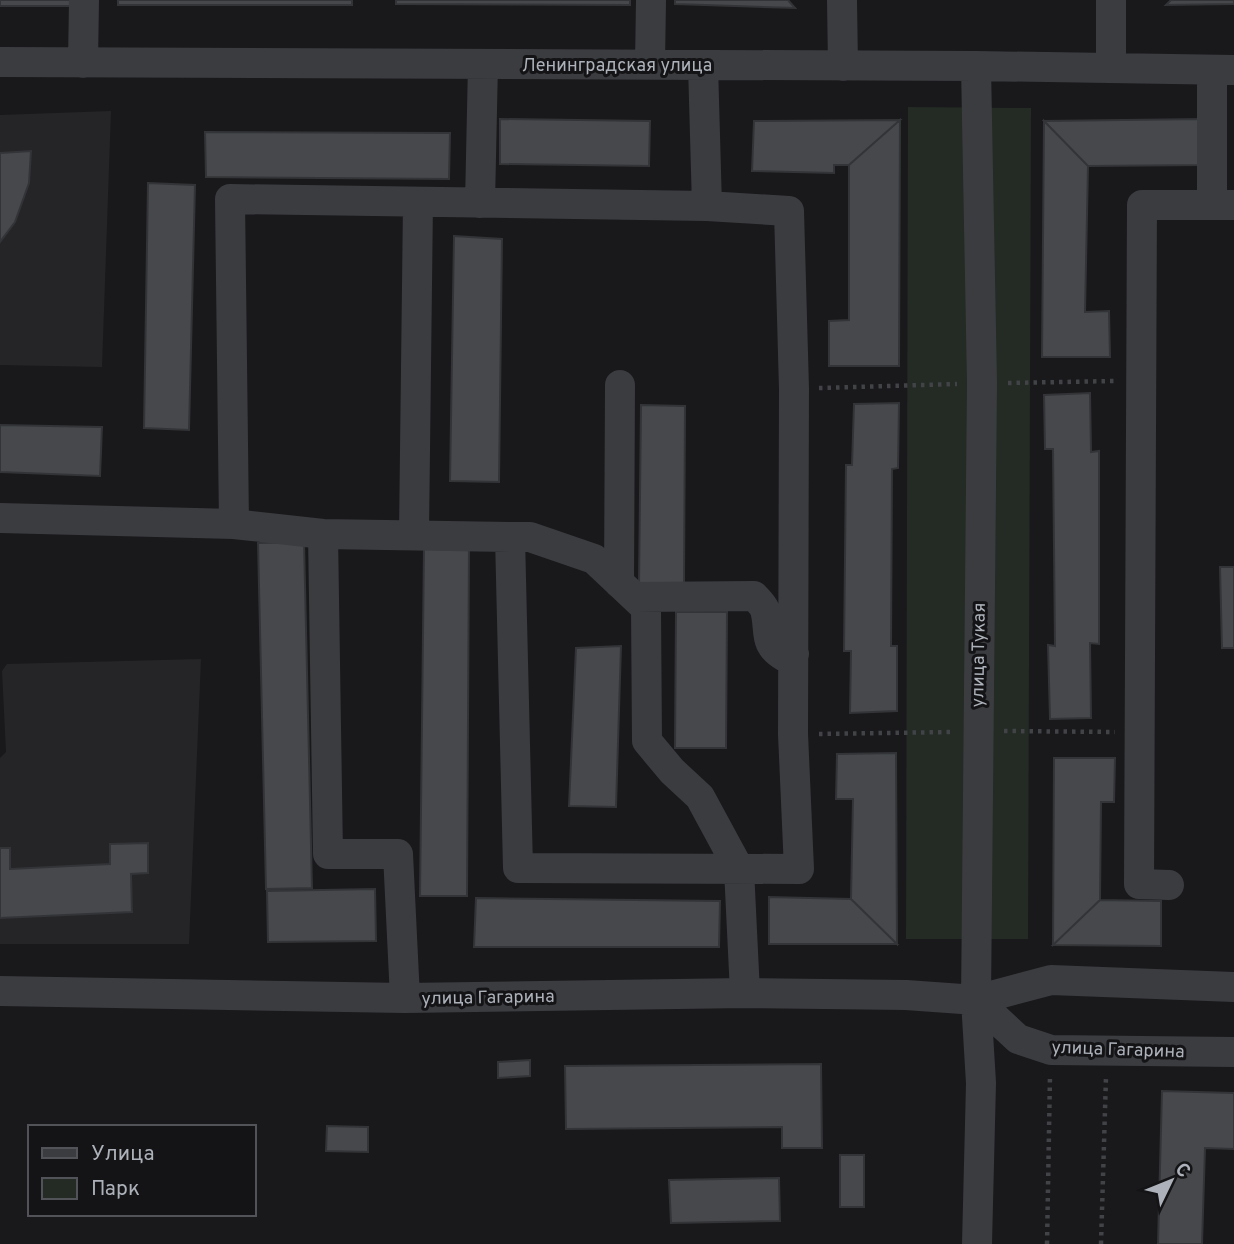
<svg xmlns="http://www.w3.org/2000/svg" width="1234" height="1244" viewBox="0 0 1234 1244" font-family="Overpass,sans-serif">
  <rect width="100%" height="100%" fill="#19191b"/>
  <path fill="#252528" d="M111 111 102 367 0 365V115Z
    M201 659 189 944H0V758L6 752 2 671 7 664Z"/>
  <path fill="#232b24" d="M908 107 1031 108 1028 939H906Z"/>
  <path fill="#46484b" stroke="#333437" stroke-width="2" d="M0 0H75V6H0Z
    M118 0H352V5H118Z
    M396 0H630V5L396 4Z
    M675 0H788L795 8 675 4Z
    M1171 0H1234V4L1166 5Z
    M500 119 650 121 649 166 500 164Z
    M1203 119V165L1088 166 1044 121Z
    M900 120 899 366H829V321L849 320V165Z
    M900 120 849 165H834V173L752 171 754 121Z
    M1044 121 1088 166 1085 312 1109 311 1110 357H1042Z
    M205 132 450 133 449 179 206 177Z
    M31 151 29 183 15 222 0 242V153Z
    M148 183 195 185 189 430 144 428Z
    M454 236 502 239 499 482 450 481Z
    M1090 393 1091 452 1099 451V644L1090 643 1091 718 1050 719 1048 645 1055 646 1053 449H1045L1044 395Z
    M899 403 898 468 892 469 891 646H897V711L850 713 851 651H844L846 465H852L854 404Z
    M641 405 685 406 684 586 639 585Z
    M0 425 102 427 100 476 0 472Z
    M304 542 312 888 266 889 258 543Z
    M424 547H469L467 896H420Z
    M1220 567H1234V648H1222Z
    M676 612H727L726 748H675Z
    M621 646 616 807 569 806 576 648Z
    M896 753 897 944 851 899 853 799H836L837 754Z
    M1054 758H1115L1114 802H1101L1100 900 1053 945Z
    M148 843V873L131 874 132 912 0 918V848H10V869L110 864V844Z
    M375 889 376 941 268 942 267 891Z
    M769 897 851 899 897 944H769Z
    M476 898 720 901 719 947H474Z
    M1100 900 1161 901V946L1053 945Z
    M530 1060V1076L498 1078V1062Z
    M821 1064 822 1148H782V1127L566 1129 565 1066Z
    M1162 1091 1234 1093V1149L1205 1148 1202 1244H1158Z
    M327 1126 368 1127V1152L326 1151Z
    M840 1155H864V1207H840Z
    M779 1178 780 1221 671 1223 669 1180Z"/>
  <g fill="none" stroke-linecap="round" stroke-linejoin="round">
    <path stroke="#414347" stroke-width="4.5" stroke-dasharray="3.5 5" stroke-linecap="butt" d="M1008 383 1115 381
      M819 388 957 384
      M1004 731 1115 732
      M819 734 954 732
      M1047 1244 1050 1075
      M1101 1244 1106 1077"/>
    <path stroke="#3b3c40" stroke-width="30" d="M842 0 843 66
      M1111 0V68
      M0 62 976 66 1234 70
      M83 63 84 0
      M650 64 651 0
      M703 65 707 206
      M976 66 982 383 976 1000 981 1083 977 1244
      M1212 71V205
      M480 203 483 64
      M0 518 234 524 230 199 707 206 789 211 794 389 793 734 799 869 518 868 510 537 323 534 234 524
      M323 534 328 854H398L405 998
      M414 534 418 202
      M510 537H530L594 559 646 608 647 741 672 771 700 797 739 869 745 993
      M619 583 620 385
      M635 597 754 596C758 600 763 605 765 610 771 631 762 644 785 657L794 654
      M1169 885 1139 884 1142 205H1234
      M0 991 405 998 745 993 906 995 976 1000 1051 980 1234 987
      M976 1000 1018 1039 1051 1050 1234 1052"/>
  </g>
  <g text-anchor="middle" stroke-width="6" stroke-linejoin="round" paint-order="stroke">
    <g font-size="18" fill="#adb2ba" stroke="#141416">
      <text x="617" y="71">Ленинградская улица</text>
      <text transform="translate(978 655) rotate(-89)" y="6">улица Тукая</text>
      <text transform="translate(488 997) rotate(-1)" y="6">улица Гагарина</text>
      <text transform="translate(1118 1049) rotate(2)" y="6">улица Гагарина</text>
    </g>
  </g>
  <rect x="28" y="1125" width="228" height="91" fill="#141416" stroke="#515358" stroke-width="2"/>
  <rect x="42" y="1148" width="35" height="10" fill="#3b3c40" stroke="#515358" stroke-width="2"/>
  <text x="91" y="1160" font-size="21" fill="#adb2ba">Улица</text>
  <rect x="42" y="1178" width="35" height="21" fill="#232b24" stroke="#515358" stroke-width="2"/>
  <text x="91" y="1195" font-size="21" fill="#adb2ba">Парк</text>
  <g transform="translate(1171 1181) rotate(47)" stroke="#141416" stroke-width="5" paint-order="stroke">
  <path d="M0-5L12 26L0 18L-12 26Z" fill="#adb2ba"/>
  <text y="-10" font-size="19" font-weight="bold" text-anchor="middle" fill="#adb2ba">С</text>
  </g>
</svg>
